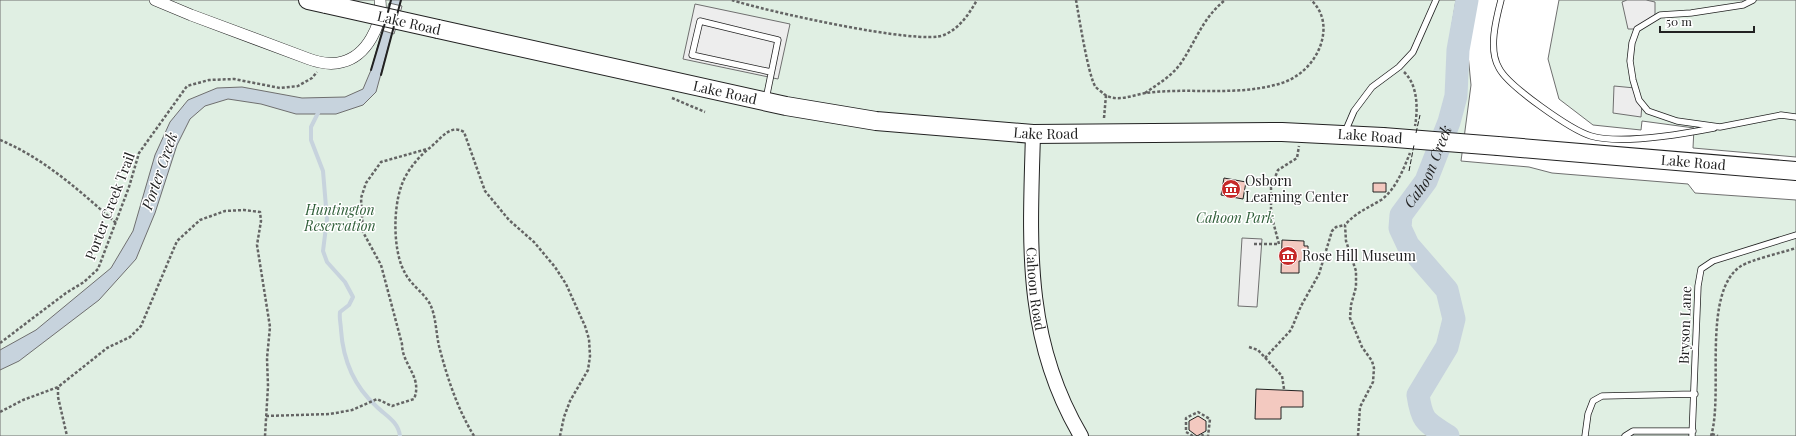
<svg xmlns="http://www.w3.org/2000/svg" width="1796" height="436" viewBox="0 0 1796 436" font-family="'Playfair Display',serif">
  <rect width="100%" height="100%" fill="#fff"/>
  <path fill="#e0efe3" stroke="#6f6f6f" d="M0 0H1473L1466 34 1471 85 1461 161 1529 167 1552 173 1688 184 1695 193 1796 200V436H0Z
    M1559 0H1796V157L1693 148 1694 128 1642 121 1641 130 1593 125 1559 99 1548 59Z"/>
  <path fill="#ededed" stroke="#6f6f6f" d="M1627 0H1646L1655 2V18L1637 29H1628L1622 2Z
    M695 4 790 24 778 79 683 59Z
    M1614 86 1635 88 1642 104 1641 117 1613 113Z
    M1242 238 1262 239 1257 307 1238 306Z"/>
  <path fill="#c7d3dd" stroke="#6f6f6f" d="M391 0H401L376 92 363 105 336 114H296L261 104 228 99 205 106 190 119 177 145 155 213 136 259 99 300 19 361 0 370V350L36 330 111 268 133 231 155 155 170 122 188 100 217 88 242 87 302 98 345 97 363 89 371 70Z
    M1456 0H1474L1466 34 1468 63 1456 66 1451 31Z"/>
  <path fill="#fff" stroke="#6f6f6f" d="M389 3 402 6 394 34 381 30Z"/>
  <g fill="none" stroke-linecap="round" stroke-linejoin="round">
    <path stroke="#c7d3dd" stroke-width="4" d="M319 111 311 127V140L323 171 327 219 323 251 327 262 345 282 353 297 349 305 340 312C339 319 341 324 341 330 343 359 354 386 376 406 386 416 398 421 400 436"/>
    <path stroke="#c7d3dd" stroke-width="23" id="s1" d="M1448 436C1426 422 1422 422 1418 395L1447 347 1454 319 1447 290 1408 245 1400 228 1401 215 1426 181 1449 122 1456 96 1458 50 1467 0"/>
  </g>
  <path fill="#f3c9c0" stroke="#222" d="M1224 178 1246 182 1243 199 1221 195Z
    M1373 183H1386V192H1373Z
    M1282 240 1304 241V246H1308V261H1299V273H1281Z
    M1256 389 1303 391V407H1281V419H1255Z
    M1198 416 1206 421V431L1197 436 1189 430V421Z"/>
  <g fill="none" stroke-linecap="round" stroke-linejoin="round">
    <g stroke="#222" stroke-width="7">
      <path id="service" d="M1501 0C1496 19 1488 50 1499 68 1508 86 1571 130 1591 136 1622 145 1683 134 1714 128
        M1753 0 1743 5 1691 13 1660 15 1637 29 1632 43 1630 61 1633 80 1639 100 1648 111 1677 121 1720 127 1781 115 1796 117
        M766 99 778 40 700 21 692 55 771 72
        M1345 132 1354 111 1372 87 1399 67 1413 52 1436 0
        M1585 436 1588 414 1593 401 1602 396 1695 394
        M1625 436 1633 431H1693
        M1692 436 1698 286 1701 269 1713 261 1796 235"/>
    </g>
    <g stroke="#222" stroke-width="12">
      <path id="minor" d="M155 0 191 15 309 59C320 63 331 65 342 62 367 56 383 24 380 0"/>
    </g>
    <g stroke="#222" stroke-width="16">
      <g id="tertiary">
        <path id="s2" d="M1033 134C1030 242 1023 338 1081 436"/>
      </g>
    </g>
    <g stroke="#222" stroke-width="20">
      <g id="primary">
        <path d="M308 0 326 4"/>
        <path id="s3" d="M438 29 786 106 876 121 1033 134 1282 132 1383 137"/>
        <path id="s4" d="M1498 146 1796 171"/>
      </g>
    </g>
    <path stroke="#646464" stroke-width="2.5" stroke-dasharray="3 2" stroke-linecap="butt" d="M732 0C761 10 921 46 944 35 960 28 969 14 977 0
      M1076 0C1079 17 1088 74 1095 86 1097 89 1102 92 1104 94 1116 103 1133 95 1146 93 1190 87 1238 97 1282 83 1303 76 1320 57 1323 35 1325 22 1321 9 1311 0
      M1404 72C1418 85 1418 109 1415 126
      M1145 93C1158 84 1172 76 1181 63 1197 39 1202 19 1225 0
      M672 98 705 112
      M1104 118 1106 95
      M0 140C44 158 81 192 116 223
      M1254 244H1279L1271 214V187L1278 170 1297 158 1299 146
      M0 343 66 293 84 282 98 269 129 187 139 153 187 86 209 80 234 79 280 88 298 86 312 78 317 72
      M1249 347 1258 350 1282 376 1284 389
      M1265 358 1291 330 1301 306 1319 274 1332 231 1336 227 1345 225
      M58 387V397L67 436
      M0 412 23 400 58 387 107 348 130 337 141 326 177 241 200 220 225 211 244 210 260 212 261 221 257 245 270 327 267 358 268 386 265 436
      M266 416 330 414 352 410 377 399 392 406 414 399C423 377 402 365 402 344L381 265 363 232 361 198 366 183 381 162 427 149
      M1202 434 1203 436
      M1712 434 1718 436
      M474 436C457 408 447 377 439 346 436 333 436 316 430 304 424 293 411 285 405 273 393 252 393 210 401 187 406 171 419 156 432 146 442 137 451 124 464 132L485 191 509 220 534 242 555 267 566 284 585 326 589 339 590 356 588 370 570 401 564 417 560 436
      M1193 436 1186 432V418L1198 412 1210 419 1208 436
      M1358 436 1360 407 1373 382 1374 368 1372 361 1362 347 1350 318 1351 305 1356 287V271L1346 241 1345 225C1355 213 1368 208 1381 200 1396 189 1403 170 1410 153
      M1711 436C1724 394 1701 292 1741 266 1753 259 1781 253 1796 248"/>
    <use href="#service" stroke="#fff" stroke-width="5.5"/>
    <use href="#minor" stroke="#fff" stroke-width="11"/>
    <use href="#tertiary" stroke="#fff" stroke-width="14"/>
    <use href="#primary" stroke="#fff" stroke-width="18"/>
    <g stroke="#222" stroke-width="20" stroke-linecap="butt">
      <path id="primary-bridge" d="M326 4 438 29
        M1383 137 1498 146"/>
    </g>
    <use href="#primary-bridge" stroke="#fff" stroke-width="18"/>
    <path stroke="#222" stroke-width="1" stroke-dasharray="5 2" stroke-linecap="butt" d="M1416 133 1420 115
      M1409 171 1414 145"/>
    <path stroke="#222" stroke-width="2" d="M388 12 391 0
      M397 15 401 0
      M371 70 385 23
      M381 75 394 26"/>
  </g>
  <defs>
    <g id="museum-disc" transform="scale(1)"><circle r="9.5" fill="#c62828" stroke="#fff"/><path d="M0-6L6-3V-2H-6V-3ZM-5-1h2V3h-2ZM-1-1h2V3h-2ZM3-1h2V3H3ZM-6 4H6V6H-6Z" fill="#fff"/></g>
  </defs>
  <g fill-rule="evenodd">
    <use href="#museum-disc" x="1231" y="189"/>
    <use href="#museum-disc" x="1288" y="256"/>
  </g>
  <g text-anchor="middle" stroke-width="3" stroke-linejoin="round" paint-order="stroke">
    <g font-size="14" fill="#222" stroke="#fff">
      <text transform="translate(409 23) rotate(13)" y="5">Lake Road</text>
      <text dy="5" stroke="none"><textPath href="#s3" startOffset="294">Lake Road</textPath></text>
      <text dy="5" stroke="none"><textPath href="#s3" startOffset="618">Lake Road</textPath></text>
      <text transform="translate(1370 136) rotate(4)" y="5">Lake Road</text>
      <text dy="5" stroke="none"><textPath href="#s4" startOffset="196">Lake Road</textPath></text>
      <text transform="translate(110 206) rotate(-69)" y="5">Porter Creek Trail</text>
      <text dy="5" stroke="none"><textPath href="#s2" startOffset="155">Cahoon Road</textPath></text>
      <text transform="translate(1685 325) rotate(-88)" y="5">Bryson Lane</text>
    </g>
    <g font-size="14" fill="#222" stroke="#fff" text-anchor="start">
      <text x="1245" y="186">Osborn<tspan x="1245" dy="16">Learning Center</tspan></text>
      <text x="1302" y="261">Rose Hill Museum</text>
    </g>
    <g font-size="14" font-style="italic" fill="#2f5e38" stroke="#fff">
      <text x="340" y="215">Huntington<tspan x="340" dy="16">Reservation</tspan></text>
      <text x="1235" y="223">Cahoon Park</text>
    </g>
    <g font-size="15" font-style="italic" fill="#222" stroke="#fff">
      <text dy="5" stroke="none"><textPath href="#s1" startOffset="316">Cahoon Creek</textPath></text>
      <text transform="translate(160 171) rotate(-71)" y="5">Porter Creek</text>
    </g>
  </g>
  <path d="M1660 26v6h94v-6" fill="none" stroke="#222222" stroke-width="2"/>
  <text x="1666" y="26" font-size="12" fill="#222222" stroke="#ffffff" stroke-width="3" paint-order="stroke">50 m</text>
</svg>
